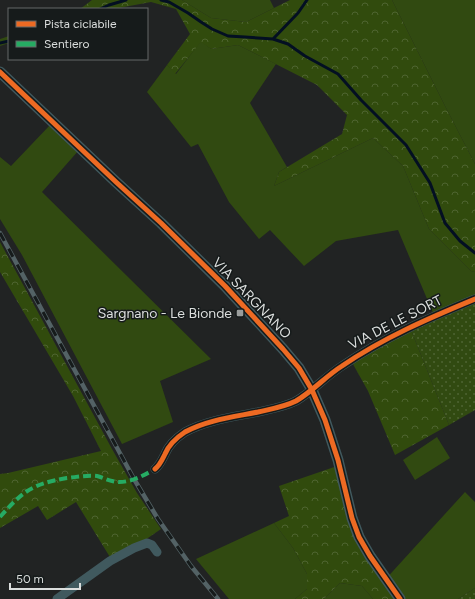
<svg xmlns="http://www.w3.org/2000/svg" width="475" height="599" viewBox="0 0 475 599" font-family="Figtree,sans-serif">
  <defs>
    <pattern id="forest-crowns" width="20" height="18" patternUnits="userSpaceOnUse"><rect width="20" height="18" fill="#314b0d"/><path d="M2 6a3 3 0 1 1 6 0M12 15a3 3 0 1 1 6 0" fill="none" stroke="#4e6430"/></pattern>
    <pattern id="garden-dots" width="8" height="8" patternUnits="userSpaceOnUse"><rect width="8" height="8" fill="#314a11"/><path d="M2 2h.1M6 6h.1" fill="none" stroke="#4e6433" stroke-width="1.8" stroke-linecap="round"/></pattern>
  </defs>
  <rect width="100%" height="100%" fill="#212323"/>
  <path fill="#314a11" d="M182 0H270L274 8 246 22 211 18Z
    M392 0H475V164L444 104Z
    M9 36V43L0 46V39Z
    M201 41 211 49 238 45 276 64 250 103 287 167 279 172 274 186 373 138 403 166 429 229 471 271 475 272V299L433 313 398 230 336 241 304 266 270 230 259 239 229 202 198 144 191 147 147 92 167 65 176 74Z
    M51 124 79 150 42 192 211 359 160 381 173 422 122 444 22 255 0 219V157L11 166Z
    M437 437 450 458 415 480 403 460Z
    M465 492 475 502V588L458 599H394L383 582Z
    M274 523 293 548 307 574V589L295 599H229L196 559Z
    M340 583 362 586 373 599H324Z"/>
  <path fill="url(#forest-crowns)" d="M92 0H182L211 18 246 22 290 0H392L444 104 475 164V272L471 271 429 229 403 166 373 138 274 186 279 172 342 134 347 115 317 85 238 45 211 49 201 42 175 74 167 65 190 34 176 9 151 2 113 9H80Z
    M0 242 112 449 137 493 161 529 113 562 76 502 47 520 38 506 0 528V474L8 473 101 451 73 396 0 272Z
    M409 325 449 425 395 455 368 391 349 357Z
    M343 464 356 514 374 569 394 599H373L362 586 340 583 324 599H295L307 589V574L293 548 274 523 289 516 279 486Z"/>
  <path fill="url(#garden-dots)" d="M475 299V410L449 425 409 325Z
    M475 588V599H458Z"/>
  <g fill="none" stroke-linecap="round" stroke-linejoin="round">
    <path stroke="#030f22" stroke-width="3" d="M161 0 169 2 188 13 201 22 212 29 228 36 245 37 273 39 288 44 305 56 338 74 361 100 406 145 430 183 445 223 460 241 475 253
      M100 9 109 5 126 0
      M273 39 298 13 307 0
      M0 43 9 41"/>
    <path stroke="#40595e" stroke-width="9" d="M155 469C160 465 162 460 165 454 169 444 176 438 185 432 207 420 233 417 258 412 271 409 284 407 296 401 313 391 326 376 342 366 383 338 429 318 475 299
      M57 599 110 561 134 548 147 543 152 545 157 552"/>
    <path stroke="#40595e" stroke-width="11" d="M0 72 116 182 161 223 225 286 283 349 299 368 312 390 325 420 338 460 352 518 359 537 370 556 400 599"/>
    <g stroke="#536265" stroke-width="4.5">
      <path id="rail" d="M0 233 134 479 158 519 191 566 218 599"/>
    </g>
    <use href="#rail" stroke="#161b1b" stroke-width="3" stroke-dasharray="9" stroke-linecap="butt"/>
    <path stroke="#26ab63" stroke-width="4" stroke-dasharray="8 4" stroke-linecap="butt" d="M0 517C23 491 32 484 67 478 77 477 87 475 97 476 102 477 107 480 112 481 126 485 143 476 155 469"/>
    <g stroke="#161b1b" stroke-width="8">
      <path id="cycleway" d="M0 72 116 182 161 223 225 286 283 349 299 368 312 390 325 420 338 460 352 518 359 537 370 556 400 599
        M155 469C160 465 162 460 165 454 169 444 176 438 185 432 207 420 233 417 258 412 271 409 284 407 296 401 313 391 326 376 342 366 383 338 429 318 475 299"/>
    </g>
    <use href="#cycleway" stroke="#ed6a23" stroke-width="5"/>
  </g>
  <rect fill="#9a9d9c" stroke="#161b1b" stroke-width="1.5" x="236" y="309" width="8" height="8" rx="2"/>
  <g text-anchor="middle" stroke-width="3" stroke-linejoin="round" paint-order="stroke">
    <g font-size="14" fill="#dbdedd" stroke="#161b1b">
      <text transform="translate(252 298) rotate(46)" y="5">VIA SARGNANO</text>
      <text transform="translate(395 322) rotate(-27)" y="5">VIA DE LE SORT</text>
    </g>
    <g font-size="14" fill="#dbdedd" stroke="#161b1b" text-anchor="end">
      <text x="232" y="318">Sargnano - Le Bionde</text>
    </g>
  </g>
  <rect x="8" y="8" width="140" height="52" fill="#161b1b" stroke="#656969"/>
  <rect x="16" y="21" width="20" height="6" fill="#ed6a23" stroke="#656969"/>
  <text x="44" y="28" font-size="12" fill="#dbdedd">Pista ciclabile</text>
  <rect x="16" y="41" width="20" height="6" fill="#26ab63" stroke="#656969"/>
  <text x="44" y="48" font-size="12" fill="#dbdedd">Sentiero</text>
  <path d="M10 583v6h70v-6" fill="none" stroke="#dbdedd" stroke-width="2"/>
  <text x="16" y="583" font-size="12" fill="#dbdedd" stroke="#161b1b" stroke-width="3" paint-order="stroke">50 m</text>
</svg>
